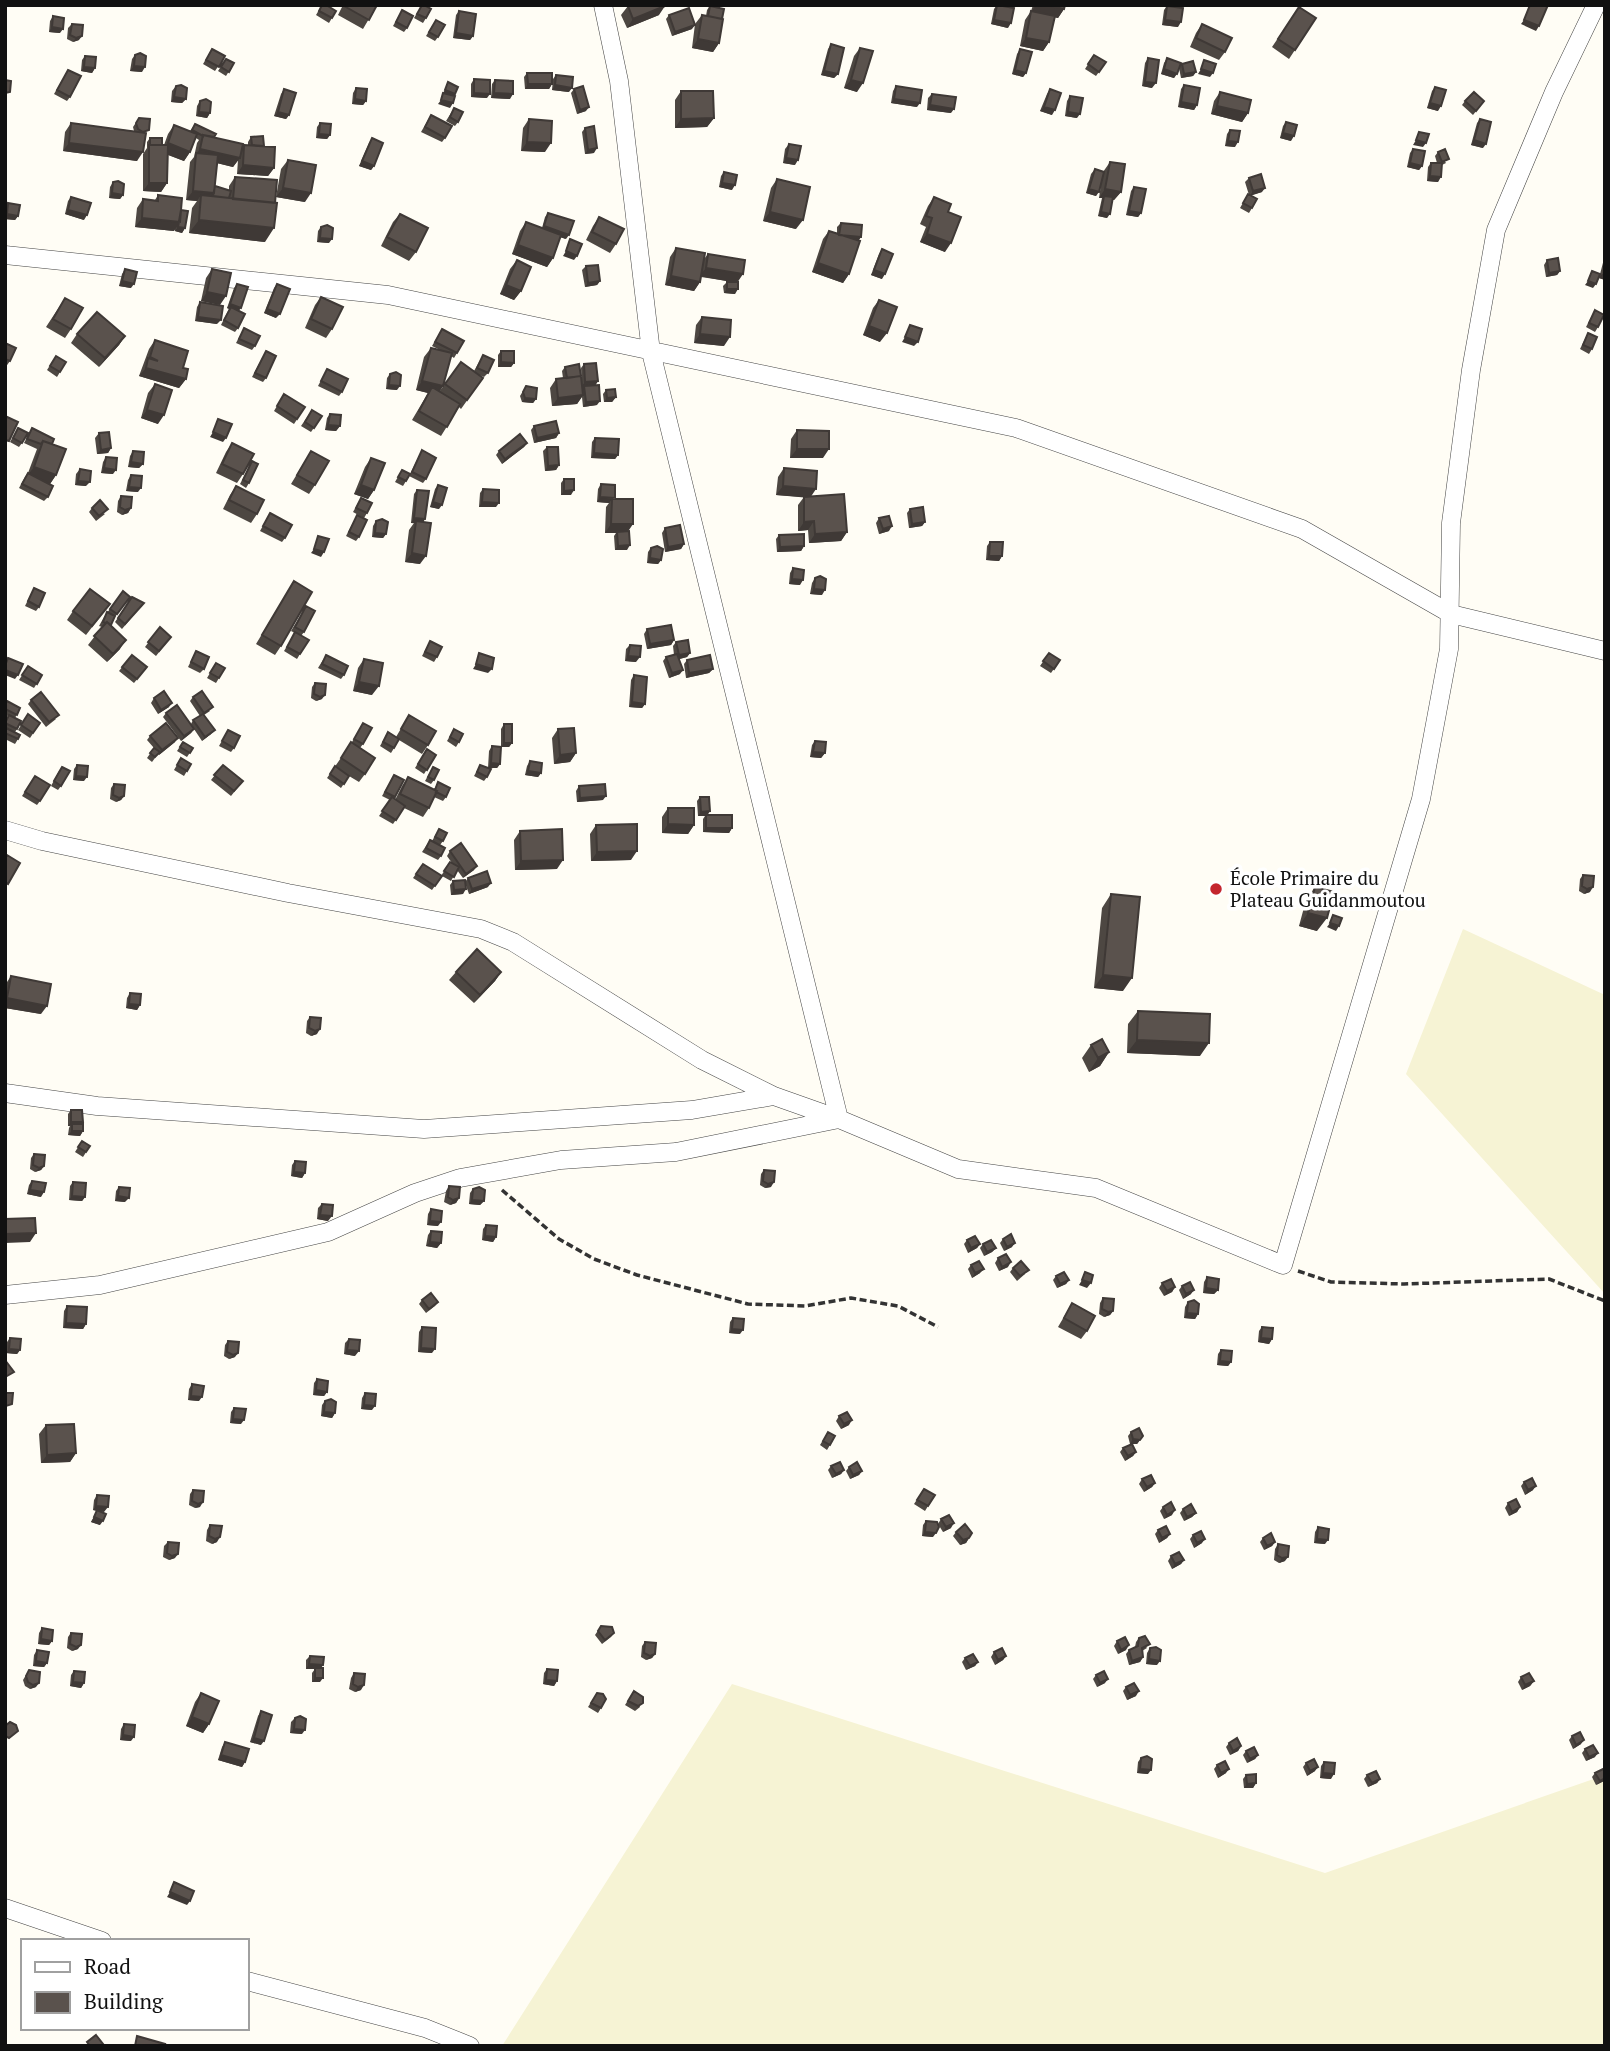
<svg xmlns="http://www.w3.org/2000/svg" width="1610" height="2051" viewBox="0 0 1610 2051" font-family="'PT Serif',serif">
  <rect width="100%" height="100%" fill="#fffdf5"/>
  <path fill="#f6f3d4" d="M1463 929 1605 995V1294L1406 1074Z
    M732 1684 1325 1873 1605 1775V2046H502Z"/>
  <g fill="none" stroke-linecap="round" stroke-linejoin="round">
    <g stroke="#444" stroke-width="19">
      <path id="minor" d="M5 255 388 295 1016 428 1302 529 1451 614 1605 651
        M5 830 42 841 288 893 481 929 513 942 702 1060 774 1096 839 1119 958 1169 1096 1188 1283 1265 1421 799 1449 649 1451 523 1471 370 1496 230 1554 92 1596 5
        M5 1093 97 1106 424 1129 692 1110 774 1096
        M5 1295 100 1285 328 1232 415 1193 460 1178 561 1160 676 1152 839 1119 651 352 619 81 603 5
        M5 1908 102 1941
        M247 1981 425 2028 470 2046"/>
    </g>
    <path stroke="#333" stroke-width="3.5" stroke-dasharray="7 3.5" stroke-linecap="butt" d="M502 1190 559 1239 594 1259 637 1275 748 1304 805 1306 851 1298 898 1306 938 1327
      M1298 1271 1331 1282 1404 1284 1549 1279 1605 1301"/>
    <use href="#minor" stroke="#fff" stroke-width="18"/>
  </g>
  <path fill="#4d4742" d="M322 5 336 11 329 23 316 15Z
    M343 5H377L363 29 338 15Z
    M422 5 426 18 423 23 414 18Z
    M997 5 1008 28 991 24 994 9Z
    M1033 5H1065L1064 9 1058 18 1054 17 1049 42 1043 51 1020 46 1025 20 1031 11Z
    M628 6 659 15 627 28 621 15Z
    M710 6 719 43 713 52 692 48 695 24 702 15 706 16 707 10Z
    M1167 6 1175 7 1178 27 1162 25 1164 10Z
    M1299 7 1316 18 1289 59 1272 47Z
    M402 10 407 28 404 32 393 26Z
    M459 11 473 36 470 40 453 38 456 15Z
    M669 15 692 29 672 36 666 19Z
    M53 16 60 33 49 32 50 21Z
    M436 20 438 37 435 41 426 36Z
    M72 24 79 40 73 42 67 39 68 28Z
    M1202 24 1225 52 1219 60 1190 47 1196 33Z
    M831 44 838 74 834 78 821 75 828 49Z
    M860 48 857 92 844 88 854 56Z
    M212 49 225 56 215 71 203 64Z
    M1020 49 1026 73 1023 77 1012 74 1017 54Z
    M135 55 142 72 130 71 132 59Z
    M1094 55 1106 62 1096 76 1085 69Z
    M85 56 95 68 92 73 81 71 82 60Z
    M1148 58 1152 88 1142 86 1145 63Z
    M1167 58 1179 67 1182 64 1196 72 1193 76 1181 78 1179 68 1174 78 1161 74 1164 63Z
    M226 59 234 63 226 76 218 71Z
    M68 70 70 97 67 101 54 94Z
    M527 73 552 84 549 89H525L524 77Z
    M556 75 569 92 552 90 553 79Z
    M474 79 487 98 471 97V84Z
    M495 80 510 99 491 98 492 84Z
    M1184 85 1197 105 1194 110 1178 107 1181 89Z
    M176 86 186 99 182 103 171 102 172 91Z
    M896 86 917 107 891 103 893 91Z
    M1435 87 1438 111 1427 108 1432 91Z
    M356 88 366 101 363 105 352 104 353 93Z
    M284 89 289 115 286 119 274 116 281 94Z
    M574 89 586 111 577 114 571 93Z
    M1050 89 1052 115 1040 111 1047 94Z
    M681 91 714 118 707 127 675 128V100Z
    M1220 92 1248 113 1242 122 1211 114 1214 101Z
    M932 94 951 113 927 110 928 98Z
    M1070 96 1077 118 1065 116 1067 101Z
    M200 101 210 113 207 118 196 116 197 106Z
    M1465 101H1484L1473 115 1462 105Z
    M454 108 458 122 455 126 446 121Z
    M431 115 445 138 442 142 421 132Z
    M139 118 145 135 137 161 63 151 65 132 71 123 134 131 133 127Z
    M529 119 545 152 521 151 523 128Z
    M1480 119 1483 148 1471 145 1477 123Z
    M1286 122 1291 141 1280 138 1283 126Z
    M320 123 330 135 327 139 316 138 317 127Z
    M195 124 214 137 242 149 244 145H248V142L251 137 264 146 274 168 268 176 237 174 238 160 233 167 217 163 215 187 229 190V186L235 177 265 242 189 233 192 208 197 201 186 200 190 162 194 157 197 143 199 140 196 138 190 152 184 161 168 155 167 183 161 192 143 191V154L147 148V142L150 138 164 145 168 134 174 125 190 131Z
    M585 128 594 153 585 154 582 132Z
    M1230 130 1235 147 1225 146 1227 134Z
    M372 138 374 166 371 170 359 166 369 143Z
    M789 144 795 165 783 163 785 149Z
    M1413 149 1422 166 1419 170 1407 167 1410 153Z
    M1438 152 1446 163 1442 165 1438 182 1427 181 1428 167 1431 163H1437L1435 156Z
    M288 160 305 202 276 197 281 169Z
    M1110 162 1121 192 1114 200H1112L1107 218 1098 216 1102 198H1099L1102 178 1096 196 1086 193 1091 174 1095 169 1103 172Z
    M724 172 732 190 719 187 721 176Z
    M1249 178 1262 192 1251 195 1252 208 1249 213 1240 208 1248 194 1249 195 1245 182Z
    M777 179 796 229 763 221 771 188Z
    M113 182 123 195 120 199 109 198 110 187Z
    M1134 187 1141 213 1138 217 1126 215 1131 191Z
    M158 195 181 210 185 228 182 233 175 231V228L174 231 135 227 137 208 143 199 155 200Z
    M71 197 84 220 65 214 68 201Z
    M934 197 948 212 945 252 920 242 926 227 920 224 928 206Z
    M8 203 18 216 15 220 5 219V208Z
    M548 213 566 239 560 237 553 258 547 267 512 254 520 231 526 222 542 228 545 217Z
    M400 214 416 252 409 261 381 246 393 222Z
    M599 217 616 244 610 253 586 240 593 226Z
    M841 223 861 237 858 241 849 274 843 283 812 272 823 239 829 231 837 233V227Z
    M321 227 329 243 317 242 318 231Z
    M676 248 704 259 708 254 737 282 735 294 724 293 723 286 727 282H734L701 277 700 282 694 291 665 285 670 257Z
    M882 249V279L871 275 879 254Z
    M1605 255V280L1599 278Z
    M517 260 521 291 514 300 500 294 510 269Z
    M1547 260 1560 271 1557 275 1546 277 1544 265Z
    M586 266 600 281 597 285 585 287 582 270Z
    M125 269 131 288 119 286 122 274Z
    M212 269 220 305 201 301 206 278Z
    M237 284 238 328 235 332 221 325 229 309 227 308 234 288Z
    M277 284 276 318 264 313 274 288Z
    M321 297 332 329 326 338 305 328 315 305Z
    M65 298 71 329 65 338 46 327Z
    M879 300 880 342 863 335 873 308Z
    M200 302 217 324 195 321 197 307Z
    M1595 310 1598 327 1595 332 1586 327Z
    M702 317 724 346 694 343 696 325Z
    M244 328 255 346 252 350 236 343Z
    M442 329 457 353 454 358 451 356 443 386 439 392 461 362 474 371 483 355 488 373 484 377 477 374 483 378 461 409 459 407 441 436 412 420 428 393 416 390 424 357 431 348 440 350 432 346Z
    M1588 333 1592 349 1589 354 1580 349Z
    M77 334 125 336 119 345 99 367 71 343Z
    M155 340 183 368 186 379 179 388 139 376 149 349Z
    M5 343 10 361 5 368Z
    M266 351V378L263 382 252 377Z
    M501 351 514 363 511 367H498V355Z
    M56 356 60 372 57 377 47 370Z
    M584 364 598 381 595 385 597 405 583 407 582 397 577 404 552 406 550 388 556 379 563 378 562 371 565 367 582 389 584 386H592H582L581 368Z
    M327 369 342 392 339 396 318 386Z
    M390 374 397 390 386 389 387 378Z
    M155 384 158 424 141 418 148 393Z
    M526 386 536 399 533 403 522 402 520 396Z
    M606 390 616 397 612 402H604L603 394Z
    M284 394 305 407 294 424 274 411Z
    M312 410 322 416 311 432 301 426Z
    M330 414 340 426 336 431 325 430 327 418Z
    M534 426 559 433 556 438 534 443 531 430Z
    M18 428 22 443 19 447 10 442Z
    M32 428 52 444 56 475 50 484 48 497 44 501 19 488 25 477 28 473 37 449 24 443Z
    M797 430 823 458H790L791 439Z
    M99 433 111 448 108 453 97 454 95 438Z
    M595 438 618 455 615 459 591 458 592 442Z
    M232 443 243 474 237 483 216 473 226 452Z
    M527 443 524 447 502 464 496 455 499 451Z
    M547 447 559 465 556 470 545 471 543 451Z
    M422 450 426 479 423 483 409 476 403 486 395 482 402 470 410 474Z
    M133 451 143 464 139 468 128 467 130 456Z
    M311 451 315 485 309 494 291 484Z
    M106 457 113 474 101 473 103 462Z
    M371 458 374 490 368 499 354 494 365 467Z
    M252 461 249 483 246 488 240 484Z
    M784 468 847 532 841 541 809 543 808 530 798 531V505L804 497 776 495 778 477Z
    M80 469 86 486 75 485 76 474Z
    M131 475 138 492 126 491 128 480Z
    M564 479 571 495H561V483Z
    M601 484 614 499 628 531 627 550H615L614 536 616 533H605L606 507 609 503 597 502 598 489Z
    M438 485 439 509 430 507 435 489Z
    M236 486 257 514 251 523 223 509 230 495Z
    M483 489 496 507H479L480 493Z
    M417 490 425 519 423 522 420 564 405 562 409 530 414 523H411L414 494Z
    M121 496 131 508 128 513 122 515 117 512 118 501Z
    M361 498 367 513 364 518 353 512Z
    M92 508 105 514 96 521 89 512Z
    M910 509 925 522 922 526 909 528 907 513Z
    M270 513 285 538 282 542 260 531Z
    M357 515 359 537 356 541 346 536Z
    M879 518 889 531 879 534 876 523Z
    M376 521 386 534 383 538 372 537 373 526Z
    M665 528 684 544 681 549 665 552 662 533Z
    M779 535 804 546 801 551 777 552 776 539Z
    M990 542 1002 556 999 561 986 560 987 546Z
    M651 548 661 560 658 564 647 563 648 552Z
    M793 568 800 585 789 584 790 573Z
    M815 578 822 595 810 594 812 583Z
    M294 581 281 646 275 655 256 644Z
    M34 588 39 607 36 611 25 606Z
    M123 591 130 597 114 618 111 626 120 649 107 662 88 645 102 627 99 626 104 617Z
    M132 597 144 603 122 629 115 622Z
    M110 604 86 635 67 620 73 611Z
    M306 606 304 632 301 636 300 654 297 659 284 651 295 633 291 631Z
    M160 627 171 637 156 656 145 647Z
    M647 629 674 640 671 645 647 649 644 634Z
    M430 641 437 657 434 662 422 656Z
    M676 642 690 653 687 657 679 659 680 674 669 678 663 661 666 657 674 655 673 646Z
    M630 645 636 662 625 661 626 649Z
    M196 651 204 669 200 673 188 667Z
    M1049 653 1060 660 1051 673 1040 666Z
    M132 655 147 667 134 683 119 671Z
    M326 655 344 675 341 679 318 668Z
    M364 659 372 695 353 691 358 668Z
    M687 660 713 669 709 673 686 678 684 664Z
    M216 663 219 678 216 683 207 678Z
    M28 666 42 675 34 688 19 680Z
    M634 675 645 704 642 708 629 707 631 680Z
    M315 683 322 699 316 701 311 698 312 687Z
    M193 697 210 711 204 715 211 734 202 741 194 729 191 733 181 741 163 717 166 713 191 724 193 720 200 716 190 701Z
    M154 698 169 707 158 714 151 703Z
    M31 700 56 719 46 727 28 704Z
    M5 704 20 708 15 718 17 729 15 732 18 739 15 744 5 739V721L8 716 5 715Z
    M28 714 40 723 30 738 18 730Z
    M409 715 428 745 422 754 399 740 391 753 380 746 388 732 396 737Z
    M363 723V744L360 748 365 774 359 782 349 776 341 788 327 778 352 742Z
    M504 724 512 743 509 747H501V729Z
    M454 729 459 742 456 747 447 741Z
    M558 729 576 753 570 762 554 764 552 738Z
    M228 730 234 748 231 752 219 746Z
    M150 736 175 742 159 755 158 754 152 762 147 758 154 748 147 740Z
    M815 741 825 753 821 758 810 757 812 745Z
    M183 742 193 748 187 757 177 751Z
    M492 746 500 764 497 768H488L489 751Z
    M427 749 436 755 424 774 415 768Z
    M181 758 191 764 184 776 174 770Z
    M530 761 541 773 538 777 525 775 527 766Z
    M77 765 84 781 73 780 74 769Z
    M223 765 243 781 231 796 211 780Z
    M480 765 487 777 484 781 474 776Z
    M433 767 434 780 431 784 425 781Z
    M59 771 61 786 58 790 51 786Z
    M394 775 404 780 394 799 395 800 402 786 408 777 434 790 438 782 446 797 443 801 434 797 429 808 423 817 404 808 393 824 379 816 390 800 382 796Z
    M35 776 40 801 37 805 22 796Z
    M114 784 124 796 121 800 116 802 110 799 111 788Z
    M579 786 603 800 577 802 576 791Z
    M700 797 707 815 732 828 729 833 703 832V819L705 816H698L697 801Z
    M668 808 694 825 688 834 662 833V817Z
    M596 825 631 860 591 861 590 834Z
    M439 829 443 841 440 845 441 856 438 860 422 852 430 840 432 841Z
    M520 831 557 869 515 870 514 840Z
    M450 851 474 870 463 878 457 870 451 881 442 876 432 890 413 878 423 864 441 876 450 862 452 863 447 856Z
    M1583 875 1590 892 1584 894 1579 891 1580 879Z
    M468 878 488 887 469 894 465 883 463 894 451 895 450 885 453 881 465 882Z
    M1315 887 1317 931 1299 926 1306 900Z
    M1111 894 1123 991 1094 988 1102 908Z
    M456 972H501L495 981 474 1003 449 980Z
    M11 976 41 1014 5 1008V985Z
    M130 993 140 1005 137 1010 126 1008 127 998Z
    M1138 1011 1200 1056 1127 1053 1128 1024Z
    M310 1017 317 1034 311 1036 306 1033 307 1021Z
    M1091 1045 1109 1052 1100 1066 1089 1072 1082 1058Z
    M71 1110 83 1122 81 1124 83 1131 80 1136 68 1135 69 1128 70 1126H68V1114Z
    M82 1141 90 1146 83 1157 75 1152Z
    M34 1154 44 1166 41 1170 35 1172 30 1169 31 1158Z
    M295 1161 305 1173 302 1178 291 1176 292 1165Z
    M764 1170 771 1187 765 1188 760 1185 761 1174Z
    M32 1181 41 1197 27 1194 29 1185Z
    M73 1182 85 1197 82 1201 69 1200 70 1186Z
    M449 1186 459 1198 456 1203 450 1205 444 1202 446 1191Z
    M119 1187 125 1202 115 1201 116 1191Z
    M473 1189 484 1201 480 1205 469 1204 470 1193Z
    M322 1204 328 1221 317 1219 318 1208Z
    M431 1209 438 1226 427 1225 428 1214Z
    M486 1225 496 1237 493 1242 482 1240 483 1229Z
    M431 1231 441 1243 437 1248 426 1246 428 1235Z
    M1003 1239 1012 1247 1004 1251 1000 1243Z
    M967 1240 980 1244 977 1248 968 1253 964 1244Z
    M983 1244 996 1248 992 1252 984 1256 980 1248Z
    M998 1258 1008 1267 999 1271 995 1263Z
    M971 1265 980 1273 972 1278 968 1269Z
    M1013 1268 1025 1274 1017 1281 1010 1272Z
    M1056 1276 1069 1280 1066 1284 1057 1288 1053 1280Z
    M1207 1277 1218 1290 1214 1294 1203 1293 1204 1282Z
    M1162 1283 1175 1287 1172 1292 1164 1296 1159 1288Z
    M1182 1286 1191 1294 1183 1299 1179 1290Z
    M1103 1298 1113 1311 1110 1315 1104 1317 1099 1314 1100 1303Z
    M422 1300 438 1302 435 1306 426 1313 419 1304Z
    M1188 1302 1198 1314 1195 1319 1184 1318 1185 1307Z
    M1072 1303 1087 1331 1081 1339 1058 1327Z
    M67 1306 86 1324 83 1329 63 1328 64 1311Z
    M733 1318 740 1334 729 1333 730 1322Z
    M422 1327 432 1353 418 1352 419 1332Z
    M1262 1327 1272 1339 1269 1344 1258 1342 1259 1331Z
    M10 1338 20 1350 17 1354 6 1353 7 1342Z
    M349 1339 355 1356 344 1354 345 1343Z
    M228 1341 235 1357 229 1359 224 1356 225 1345Z
    M1221 1350 1231 1362 1228 1366 1217 1365 1218 1354Z
    M317 1379 327 1392 324 1396 313 1395 314 1383Z
    M192 1384 199 1401 188 1400 189 1389Z
    M365 1393 372 1410 361 1409 362 1398Z
    M325 1401 335 1413 332 1418 321 1416 322 1405Z
    M234 1408 241 1424 230 1423 231 1412Z
    M839 1416 849 1425 841 1429 836 1421Z
    M46 1425 76 1453 70 1462 41 1463 39 1434Z
    M828 1432 830 1445 827 1450 820 1445Z
    M1131 1432 1143 1436 1137 1444H1130L1128 1436Z
    M1123 1448 1136 1452 1133 1456 1125 1461 1120 1452Z
    M831 1466 844 1470 841 1474 832 1478 828 1470Z
    M849 1467 862 1471 859 1475 850 1479 846 1471Z
    M1142 1479 1155 1483 1152 1487 1144 1492 1139 1484Z
    M1524 1482 1533 1490 1525 1495 1521 1486Z
    M924 1489 928 1506 925 1511 914 1504Z
    M193 1490 200 1507 195 1508 189 1505 190 1494Z
    M97 1495 104 1512 100 1511V1525L91 1522 97 1511 93 1510 94 1500Z
    M1508 1503 1520 1507 1517 1512 1509 1516 1505 1508Z
    M1163 1507 1172 1515 1164 1519 1160 1511Z
    M1183 1509 1196 1513 1192 1517 1184 1521 1180 1513Z
    M941 1519 951 1528 943 1532 938 1524Z
    M926 1521 933 1537 922 1536 923 1525Z
    M210 1525 217 1542 212 1544 206 1541 207 1530Z
    M1318 1527 1325 1544 1314 1543 1315 1532Z
    M1158 1530 1170 1534 1167 1538 1159 1543 1155 1534Z
    M956 1532 969 1538 966 1543 960 1545 953 1536Z
    M1193 1535 1202 1543 1194 1548 1190 1539Z
    M1263 1538 1275 1542 1272 1546 1264 1550 1260 1542Z
    M168 1542 175 1558 169 1560 163 1557 164 1546Z
    M1278 1544 1285 1561 1279 1563 1274 1560 1275 1549Z
    M1171 1556 1184 1560 1181 1564 1172 1569 1168 1561Z
    M601 1626 614 1633 611 1637 602 1644 595 1635Z
    M42 1628 52 1641 49 1645 38 1644 39 1633Z
    M71 1633 78 1649 72 1651 67 1648 68 1637Z
    M1139 1638 1147 1648 1142 1651 1143 1657 1140 1662 1129 1665 1126 1654 1129 1650 1135 1647 1136 1642Z
    M1117 1641 1126 1650 1118 1654 1114 1646Z
    M645 1642 655 1654 652 1658 646 1660 641 1657 642 1646Z
    M1150 1648 1157 1665 1146 1664 1147 1653Z
    M37 1650 47 1663 44 1667 33 1666 34 1655Z
    M994 1652 1006 1656 1003 1660 995 1665 991 1657Z
    M310 1656 323 1665 321 1668 320 1682H312V1673L315 1669H306V1660Z
    M965 1658 978 1662 975 1666 966 1670 962 1662Z
    M547 1669 557 1681 554 1686 543 1684 544 1673Z
    M29 1670 36 1687 30 1689 25 1686 23 1680Z
    M74 1671 84 1683 81 1688 70 1686 71 1675Z
    M354 1673 361 1690 355 1692 349 1689 351 1678Z
    M1096 1675 1105 1683 1097 1687 1093 1679Z
    M1521 1677 1534 1681 1530 1686 1522 1690 1518 1682Z
    M1126 1687 1136 1696 1127 1700 1123 1691Z
    M634 1691 640 1707 635 1711 625 1705Z
    M201 1693 209 1724 203 1733 186 1726 195 1702Z
    M597 1693 601 1708 598 1713 588 1707Z
    M261 1711V1745L250 1742 258 1716Z
    M295 1718 302 1734 290 1733 291 1722Z
    M124 1724 131 1741 120 1740 121 1729Z
    M1572 1736 1581 1744 1573 1749 1569 1740Z
    M225 1742 245 1762 242 1767 218 1760 222 1747Z
    M1229 1743 1241 1746 1238 1751 1230 1755 1226 1747Z
    M1585 1749 1595 1757 1586 1761 1582 1753Z
    M1246 1751 1258 1755 1255 1759 1247 1763 1243 1755Z
    M1141 1758 1148 1774 1137 1773 1138 1762Z
    M1324 1762 1331 1779 1320 1778 1321 1766Z
    M1306 1763 1315 1771 1307 1776 1303 1767Z
    M1217 1765 1226 1773 1218 1778 1214 1769Z
    M1595 1773 1604 1781 1596 1785 1592 1777Z
    M1246 1775 1256 1783 1253 1788H1244L1243 1779Z
    M1367 1775 1380 1779 1377 1783 1368 1787 1364 1779Z"/>
  <path fill="#3f3936" d="M533 5H562L532 7Z
    M1036 5H1045L1064 9 1058 18 1031 12Z
    M665 6 659 15 627 28 633 19Z
    M994 20 1011 23 1008 28 991 24Z
    M1165 20 1181 22 1178 27 1162 25Z
    M1524 20 1539 26 1536 31 1521 24Z
    M695 25 692 29 672 36 675 32Z
    M52 27 63 29 60 33 49 32Z
    M456 33 473 36 470 40 453 38Z
    M82 36 79 40 73 42 76 38Z
    M1026 38 1049 42 1043 51 1020 46Z
    M698 39 719 43 713 52 692 48Z
    M134 66 145 67 142 72 130 71Z
    M84 67 95 68 92 73 81 71Z
    M1164 69 1177 74 1174 78 1161 74Z
    M1201 69 1213 73 1210 77 1198 74Z
    M1015 70 1026 73 1023 77 1012 74Z
    M824 71 838 74 834 78 821 75Z
    M1196 72 1193 76 1181 78 1184 74Z
    M851 80 863 83 857 92 844 88Z
    M1145 82 1156 83 1152 88 1142 86Z
    M528 84H552L549 89H525Z
    M555 85 572 88 569 92 552 90Z
    M445 90 455 94 452 98 442 94Z
    M474 93 490 94 487 98 471 97Z
    M494 93 513 94 510 99 491 98Z
    M174 97 186 99 182 103 171 102Z
    M355 99 366 101 363 105 352 104Z
    M894 99 920 103 917 107 891 103Z
    M441 100 453 103 450 108 438 104Z
    M1181 102 1197 105 1194 110 1178 107Z
    M1430 103 1441 106 1438 111 1427 108Z
    M930 105 954 109 951 113 927 110Z
    M1217 106 1248 113 1242 122 1211 114Z
    M589 107 586 111 577 114 580 110Z
    M1044 107 1055 110 1052 115 1040 111Z
    M199 112 210 113 207 118 196 116Z
    M278 112 289 115 286 119 274 116Z
    M1068 112 1080 114 1077 118 1065 116Z
    M714 118 707 127 675 128 681 119Z
    M1283 133 1294 136 1291 141 1280 138Z
    M319 134 330 135 327 139 316 138Z
    M1416 140 1426 143 1423 147 1413 145Z
    M1474 140 1486 144 1483 148 1471 145Z
    M1228 141 1238 142 1235 147 1225 146Z
    M527 142 551 143 545 152 521 151Z
    M69 143 143 152 137 161 63 151Z
    M168 143 190 152 184 161 161 152Z
    M597 148 594 153 585 154 588 150Z
    M200 149 240 158 233 167 196 158V154Z
    M786 158 798 160 795 165 783 163Z
    M362 161 374 166 371 170 359 166Z
    M1410 163 1422 166 1419 170 1407 167Z
    M243 165 274 168 268 176 237 174Z
    M1430 176 1441 177 1438 182 1427 181Z
    M149 183H167L161 192 143 191Z
    M722 183 735 185 732 190 719 187Z
    M283 188 311 193 305 202 276 197Z
    M1265 188 1262 192 1250 196 1253 191Z
    M1089 189 1099 192 1096 196 1086 193Z
    M1105 189 1121 192 1114 200 1103 198 1104 196 1102 198H1099Z
    M193 191 214 193 208 202 201 195 197 201 186 200Z
    M112 193 123 195 120 199 109 198Z
    M68 210 87 215 84 220 65 214Z
    M1129 211 1141 213 1138 217 1126 215Z
    M770 212 803 220 796 229 763 221Z
    M1101 212 1110 214 1107 218 1098 216Z
    M7 214 18 216 15 220 5 219Z
    M142 218 180 222 174 231 135 227Z
    M199 220 274 228 265 242 189 233Z
    M544 226 569 235 566 239 541 231Z
    M178 227 185 228 182 233 175 231Z
    M927 234 951 243 945 252 920 242Z
    M839 235 861 237 858 241Z
    M320 238 332 239 329 243 317 242Z
    M518 245 553 258 547 267 512 254Z
    M566 251 577 256 574 260 563 256Z
    M818 263 849 274 843 283 812 272Z
    M706 268 743 274 737 283 699 276Z
    M874 270 885 274 882 279 871 275Z
    M1560 271 1557 275 1546 277 1549 273Z
    M1602 274H1605V280L1599 278Z
    M671 276 700 282 694 291 665 285Z
    M122 281 134 284 131 288 119 286Z
    M600 281 597 285 585 287 588 283Z
    M1588 281 1596 284 1593 288 1585 285Z
    M506 285 521 291 514 300 500 294Z
    M727 289H738L735 294 724 293Z
    M207 292 226 296 220 305 201 301Z
    M230 304 241 308 238 312 227 308Z
    M267 309 280 314 276 318 264 313Z
    M198 317 221 320 217 324 195 321Z
    M869 326 887 333 880 342 863 335Z
    M700 334 730 337 724 346 694 343Z
    M125 336 119 345 99 367 105 358Z
    M905 337 918 342 914 346 902 342Z
    M501 362 514 363 511 367H498Z
    M146 368 186 379 179 388 139 376Z
    M422 381 443 386 437 395 432 387 428 393 416 390Z
    M598 381 595 386H582L585 382Z
    M389 385 400 386 397 390 386 389Z
    M583 395 577 404 552 406 558 398Z
    M616 397 612 402H604L607 398Z
    M525 398 536 399 533 403 522 402Z
    M600 401 597 405 583 407 586 402Z
    M147 410 164 415 158 424 141 418Z
    M328 425 340 426 336 431 325 430Z
    M213 432 226 438 223 442 210 437Z
    M559 433 556 438 534 443 537 438Z
    M527 443 524 447 502 464 505 459Z
    M111 448 108 453 97 454 101 450Z
    M797 449H829L823 458H790Z
    M594 453 618 455 615 459 591 458Z
    M131 462 143 464 139 468 128 467Z
    M559 465 556 470 545 471 548 466Z
    M34 467 56 475 50 484 27 476Z
    M104 468 116 470 113 474 101 473Z
    M78 481 90 482 86 486 75 485Z
    M361 485 374 490 368 499 354 494Z
    M783 486 816 489 810 498 776 495Z
    M129 487 141 488 138 492 126 491Z
    M574 490 571 495H561L564 491Z
    M600 497 612 499 609 503 597 502Z
    M433 502 442 505 439 509 430 507Z
    M482 502 499 503 496 507H479Z
    M131 508 128 513 122 515 125 510Z
    M414 518 425 519 422 524 411 523Z
    M814 521 808 530 798 531 804 522Z
    M925 522 922 526 909 528 912 524Z
    M611 524H633L627 533H605Z
    M892 526 889 531 879 534 883 529Z
    M847 532 841 541 809 543 815 534Z
    M375 533 386 534 383 538 372 537Z
    M684 544 681 549 665 552 668 547Z
    M630 545 627 550H615L618 546Z
    M804 546 801 551 777 552 780 547Z
    M314 549 324 552 321 557 311 553Z
    M412 553 426 556 420 564 405 562Z
    M989 556H1002L999 561 986 560Z
    M650 558 661 560 658 564 647 563Z
    M792 579 803 580 800 585 789 584Z
    M814 589 825 590 822 595 810 594Z
    M126 640 120 649 107 662 113 654Z
    M674 640 671 645 647 649 650 644Z
    M690 653 687 657 676 660 679 655Z
    M628 656 640 657 636 662 625 661Z
    M476 664 492 669 488 673 473 669Z
    M713 669 709 673 686 678 689 673Z
    M5 670 18 675 15 679 5 675Z
    M683 670 680 674 669 678 672 673Z
    M359 682 379 686 372 695 353 691Z
    M325 695 322 699 316 701 320 697Z
    M632 702 645 704 642 708 629 707Z
    M172 703 169 707 158 714 161 710Z
    M194 729 191 733 181 741 184 736Z
    M215 730 211 734 202 741 205 737Z
    M178 738 175 742 159 755 162 750Z
    M504 743H512L509 747H501Z
    M813 752 825 753 821 758 810 757Z
    M576 753 570 762 554 764 560 755Z
    M491 763 500 764 497 768H488Z
    M528 771 541 773 538 777 525 775Z
    M76 776 87 777 84 781 73 780Z
    M124 796 121 800 116 802 119 798Z
    M606 796 603 800 577 802 580 798Z
    M710 811 707 816H698L701 812Z
    M668 824 694 825 688 834 662 833Z
    M706 828H732L729 833 703 832Z
    M637 851 631 860 591 861 597 852Z
    M563 860 557 869 515 870 521 861Z
    M477 866 474 870 463 878 466 874Z
    M491 883 488 887 469 894 472 889Z
    M1593 887 1590 892 1584 894 1587 889Z
    M466 889 463 894 451 895 454 890Z
    M1308 913 1327 918 1317 931 1299 926Z
    M1330 923 1339 926 1336 931 1327 927Z
    M501 972 495 981 474 1003 480 995Z
    M1103 975 1132 978 1123 991 1094 988Z
    M7 998 47 1006 41 1014 5 1008V1001Z
    M129 1004 140 1005 137 1010 126 1008Z
    M320 1029 317 1034 311 1036 315 1031Z
    M1137 1040 1209 1043 1200 1056 1127 1053Z
    M1109 1052 1100 1066 1089 1072 1098 1058Z
    M71 1122H83L79 1126 72 1124 70 1126H68Z
    M72 1131H83L80 1136 68 1135Z
    M44 1166 41 1170 35 1172 39 1168Z
    M294 1172 305 1173 302 1178 291 1176Z
    M774 1182 771 1187 765 1188 768 1184Z
    M30 1190 44 1192 41 1197 27 1194Z
    M72 1196 85 1197 82 1201 69 1200Z
    M118 1196 129 1198 125 1202 115 1201Z
    M459 1198 456 1203 450 1205 453 1200Z
    M472 1200 484 1201 480 1205 469 1204Z
    M320 1215 332 1216 328 1221 317 1219Z
    M430 1221 441 1222 438 1226 427 1225Z
    M36 1233 30 1242 5 1243V1234Z
    M485 1236 496 1237 493 1242 482 1240Z
    M430 1242 441 1243 437 1248 426 1246Z
    M1015 1243 1012 1247 1004 1251 1007 1247Z
    M980 1244 977 1248 968 1253 971 1248Z
    M996 1248 992 1252 984 1256 987 1252Z
    M1011 1262 1008 1267 999 1271 1002 1267Z
    M984 1269 980 1273 972 1278 975 1273Z
    M1069 1280 1066 1284 1057 1288 1060 1284Z
    M1082 1280 1091 1283 1087 1288 1079 1285Z
    M1175 1287 1172 1292 1164 1296 1167 1291Z
    M1206 1288 1218 1290 1214 1294 1203 1293Z
    M1194 1290 1191 1294 1183 1299 1186 1294Z
    M1113 1311 1110 1315 1104 1317 1108 1312Z
    M1187 1313 1198 1314 1195 1319 1184 1318Z
    M66 1323 86 1324 83 1329 63 1328Z
    M732 1329 743 1330 740 1334 729 1333Z
    M1261 1338 1272 1339 1269 1344 1258 1342Z
    M421 1348 435 1349 432 1353 418 1352Z
    M9 1349 20 1350 17 1354 6 1353Z
    M347 1350 359 1351 355 1356 344 1354Z
    M238 1353 235 1357 229 1359 233 1355Z
    M1220 1361 1231 1362 1228 1366 1217 1365Z
    M316 1390 327 1392 324 1396 313 1395Z
    M191 1396 202 1397 199 1401 188 1400Z
    M364 1405 375 1406 372 1410 361 1409Z
    M324 1412 335 1413 332 1418 321 1416Z
    M233 1419 244 1420 241 1424 230 1423Z
    M852 1420 849 1425 841 1429 844 1424Z
    M1133 1439 1140 1440 1137 1444H1130Z
    M1136 1452 1133 1456 1125 1461 1128 1456Z
    M76 1453 70 1462 41 1463 47 1455Z
    M844 1470 841 1474 832 1478 836 1474Z
    M862 1471 859 1475 850 1479 853 1475Z
    M1155 1483 1152 1487 1144 1492 1147 1487Z
    M1536 1486 1533 1490 1525 1495 1528 1490Z
    M203 1502 200 1507 195 1508 198 1504Z
    M96 1506 108 1507 104 1512 93 1510Z
    M1520 1507 1517 1512 1509 1516 1512 1512Z
    M1175 1510 1172 1515 1164 1519 1167 1515Z
    M1196 1513 1192 1517 1184 1521 1187 1517Z
    M94 1517 103 1521 100 1525 91 1522Z
    M954 1523 951 1528 943 1532 946 1527Z
    M925 1532 936 1533 933 1537 922 1536Z
    M1170 1534 1167 1538 1159 1543 1162 1538Z
    M220 1537 217 1542 212 1544 215 1539Z
    M969 1538 966 1543 960 1545 963 1540Z
    M1205 1539 1202 1543 1194 1548 1197 1543Z
    M1317 1539 1328 1540 1325 1544 1314 1543Z
    M1275 1542 1272 1546 1264 1550 1267 1546Z
    M178 1554 175 1558 169 1560 172 1556Z
    M1288 1557 1285 1561 1279 1563 1282 1558Z
    M1184 1560 1181 1564 1172 1569 1175 1564Z
    M41 1639 52 1641 49 1645 38 1644Z
    M81 1645 78 1649 72 1651 76 1647Z
    M1129 1645 1126 1650 1118 1654 1121 1650Z
    M655 1654 652 1658 646 1660 650 1656Z
    M1006 1656 1003 1660 995 1665 998 1660Z
    M1143 1657 1140 1662 1129 1665 1132 1661Z
    M1149 1659 1160 1661 1157 1665 1146 1664Z
    M36 1661 47 1663 44 1667 33 1666Z
    M978 1662 975 1666 966 1670 970 1666Z
    M309 1664 323 1665 320 1669H306Z
    M315 1678H323L320 1682H312Z
    M1108 1679 1105 1683 1097 1687 1100 1683Z
    M546 1680 557 1681 554 1686 543 1684Z
    M1534 1681 1530 1686 1522 1690 1525 1685Z
    M73 1682 84 1683 81 1688 70 1686Z
    M39 1683 36 1687 30 1689 33 1685Z
    M364 1685 361 1690 355 1692 358 1687Z
    M1139 1691 1136 1696 1127 1700 1130 1695Z
    M192 1717 209 1724 203 1733 186 1726Z
    M294 1729 305 1730 302 1734 290 1733Z
    M123 1735 134 1737 131 1741 120 1740Z
    M254 1738 264 1741 261 1745 250 1742Z
    M1584 1740 1581 1744 1573 1749 1576 1745Z
    M1241 1746 1238 1751 1230 1755 1233 1751Z
    M1598 1753 1595 1757 1586 1761 1589 1757Z
    M221 1755 245 1762 242 1767 218 1760Z
    M1258 1755 1255 1759 1247 1763 1250 1759Z
    M1318 1767 1315 1771 1307 1776 1310 1771Z
    M1140 1769 1151 1770 1148 1774 1137 1773Z
    M1229 1769 1226 1773 1218 1778 1221 1773Z
    M1323 1773 1334 1774 1331 1779 1320 1778Z
    M1605 1778 1604 1781 1596 1785 1600 1781Z
    M1380 1779 1377 1783 1368 1787 1372 1783Z
    M1256 1783 1253 1788H1244L1247 1784Z
    M170 1892 190 1901 187 1905 167 1897Z"/>
  <path fill="#5a524d" stroke="#3f3936" stroke-width="2" d="M322 5H326L336 11 332 18 319 11Z
    M344 5H377L369 20 344 6Z
    M422 5H424L431 9 426 18 417 14Z
    M630 5H665V6L633 19 628 6Z
    M997 5 1014 8 1011 23 994 20Z
    M1045 5H1065L1064 9Z
    M1530 5H1548L1539 26 1524 20Z
    M710 6 724 9 722 19 708 16Z
    M1167 6 1183 8 1181 22 1165 20Z
    M1299 7 1316 18 1295 50 1278 39Z
    M689 8 695 25 675 32 669 15Z
    M402 10 413 16 407 28 396 22Z
    M459 11 476 14 473 36 456 33Z
    M1031 11 1055 16 1049 42 1026 38Z
    M702 15 723 19 719 43 698 39Z
    M53 16 64 18 63 29 52 27Z
    M436 20 445 25 438 37 429 32Z
    M72 24 83 25 82 36 76 38 70 35Z
    M1202 24 1232 38 1225 52 1196 38Z
    M831 44 844 48 838 74 824 71Z
    M860 48 873 51 863 83 851 80Z
    M212 49 225 56 219 67 206 60Z
    M1020 49 1032 52 1026 73 1015 70Z
    M140 53 146 56 145 67 134 66 135 55Z
    M1094 55 1106 62 1099 72 1088 64Z
    M85 56 96 57 95 68 84 67Z
    M1148 58 1159 60 1156 83 1145 82Z
    M1167 58 1181 63 1177 74 1164 69Z
    M226 59 234 63 229 72 221 67Z
    M1204 60 1216 64 1213 73 1201 69Z
    M1193 61 1196 72 1184 74 1182 64Z
    M68 70 81 76 70 97 57 90Z
    M527 73H552V84H528Z
    M556 75 573 77 572 88 555 85Z
    M474 79 490 80V94L474 93Z
    M5 80 11 81 10 92 5 93Z
    M495 80 513 81V94L494 93Z
    M448 82 458 87 455 94 445 90Z
    M181 85 187 88 186 99 174 97 176 86Z
    M1184 85 1200 88 1197 105 1181 102Z
    M583 86 589 107 580 110 574 89Z
    M896 86 922 90 920 103 894 99Z
    M1435 87 1446 90 1441 106 1430 103Z
    M356 88 367 89 366 101 355 99Z
    M284 89 296 93 289 115 278 112Z
    M1050 89 1061 93 1055 110 1044 107Z
    M681 91H713L714 118 681 119Z
    M1220 92 1251 100 1248 113 1217 106Z
    M1474 92 1484 101 1476 111 1465 101Z
    M443 93 455 96 453 103 441 100Z
    M932 94 956 97 954 109 930 105Z
    M1070 96 1083 98 1080 114 1068 112Z
    M206 99 211 102 210 113 199 112 200 101Z
    M454 108 463 112 458 122 450 117Z
    M431 115 452 126 445 138 425 127Z
    M139 118 150 119 149 130 143 132 138 129 136 123Z
    M529 119 552 121 551 143 527 142Z
    M1480 119 1491 122 1486 144 1474 140Z
    M1286 122 1297 125 1294 136 1283 133Z
    M71 123 146 133 143 152 69 143Z
    M320 123 331 124 330 135 319 134Z
    M195 124 216 134 214 137 203 135V136L192 130Z
    M174 125 197 134 190 152 168 143Z
    M594 126 597 148 588 150 585 128Z
    M1230 130 1240 131 1238 142 1228 141Z
    M1419 132 1429 134 1426 143 1416 140Z
    M203 135 243 144 240 158 200 149Z
    M263 136 264 146 252 145 251 137Z
    M150 138H162V145H150Z
    M372 138 383 143 374 166 362 161Z
    M789 144 801 146 798 160 786 158Z
    M149 145H168L167 183H149Z
    M244 145 275 147 274 168 243 165Z
    M1413 149 1425 151 1422 166 1410 163Z
    M1445 149 1449 159 1442 162 1438 152Z
    M196 153 218 155 214 193 193 191Z
    M288 160 316 165 311 193 283 188Z
    M1110 162 1125 164 1121 192 1105 189Z
    M1431 163H1442L1441 177 1430 176Z
    M1095 169 1104 172 1099 192 1089 189Z
    M724 172 737 175 735 185 722 183Z
    M1261 174 1265 188 1253 191 1249 178Z
    M235 177 277 180 275 203 233 199Z
    M777 179 810 187 803 220 770 212Z
    M118 181 124 184 123 195 112 193 113 182Z
    M215 186 231 191 229 198 213 196Z
    M1134 187 1146 189 1141 213 1129 211Z
    M1248 194 1257 199 1252 208 1243 203Z
    M158 195 182 198 180 222 142 218 143 199 158 201Z
    M201 195 277 203 274 228 199 220Z
    M1104 196 1113 197 1110 214 1101 212Z
    M71 197 91 203 87 215 68 210Z
    M934 197 951 204 948 212 961 217 951 243 927 234 932 218 926 216Z
    M8 203 20 205 18 216 7 214Z
    M181 210 188 211 185 228 178 227Z
    M548 213 574 221 569 235 544 226Z
    M400 214 428 228 416 252 387 237Z
    M599 217 624 229 616 244 592 232Z
    M526 222 561 235 553 258 518 245Z
    M841 223 862 225 861 237 839 235Z
    M327 225 333 228 332 239 320 238 321 227Z
    M829 231 860 241 849 274 818 263Z
    M570 239 582 244 577 256 566 251Z
    M676 248 705 253 700 282 671 276Z
    M882 249 893 254 885 274 874 270Z
    M708 254 745 260 743 274 706 268Z
    M1558 258 1560 271 1549 273 1547 260Z
    M517 260 531 267 521 291 506 285Z
    M598 265 600 281 588 283 586 266Z
    M125 269 137 272 134 284 122 281Z
    M212 269 231 273 226 296 207 292Z
    M1592 271 1600 274 1596 284 1588 281Z
    M727 282H738V289H727Z
    M237 284 248 287 241 308 230 304Z
    M277 284 290 289 280 314 267 309Z
    M321 297 343 307 332 329 311 319Z
    M65 298 83 308 71 329 53 319Z
    M879 300 897 307 887 333 869 326Z
    M200 302 223 306 221 320 198 317Z
    M231 307 245 314 238 328 224 320Z
    M1595 310 1604 315 1598 327 1589 323Z
    M97 312 125 336 105 358 77 334Z
    M702 317 731 320 730 337 700 334Z
    M910 325 922 329 918 342 905 337Z
    M244 328 260 336 255 346 239 339Z
    M442 329 464 341 457 353 435 342Z
    M1588 333 1597 337 1592 349 1583 345Z
    M155 340 188 351 183 368 188 369 186 379 146 368 148 358 158 361 150 357Z
    M5 343 16 348 10 361 5 359Z
    M431 348 452 353 443 386 422 381Z
    M266 351 276 356 266 378 255 373Z
    M501 351H514V363L501 362Z
    M483 355 494 360 488 373 477 368Z
    M56 356 66 362 60 372 50 366Z
    M461 362 483 378 467 400 445 384Z
    M596 363 598 381 585 382 584 364Z
    M579 364 581 376 567 378 565 367Z
    M327 369 348 379 342 392 321 381Z
    M396 372 401 375 400 386 389 385 390 374Z
    M581 376 583 395 558 398 556 379Z
    M155 384 172 390 164 415 147 410Z
    M599 385 600 401 586 402 584 386Z
    M526 386 537 388 536 399 525 398 523 392Z
    M432 387 460 404 447 427 419 411Z
    M615 389 616 397 607 398 606 390Z
    M284 394 305 407 297 419 277 406Z
    M312 410 322 416 314 428 305 422Z
    M330 414 341 415 340 426 328 425Z
    M5 416 18 422 9 441 5 440Z
    M218 419 232 424 226 438 213 432Z
    M556 421 559 433 537 438 534 426Z
    M18 428 28 433 22 443 13 438Z
    M32 428 54 439 52 444 43 441 41 444 27 439Z
    M797 430 829 431V449H797Z
    M109 432 111 448 101 450 99 433Z
    M520 434 527 443 505 459 499 451Z
    M595 438 619 439 618 455 594 453Z
    M43 441 66 449 56 475 34 467Z
    M232 443 254 454 243 474 222 464Z
    M547 447H558L559 465 548 466Z
    M422 450 436 458 426 479 412 472Z
    M133 451 144 452 143 464 131 462Z
    M311 451 329 461 315 485 297 475Z
    M106 457 117 458 116 470 104 468Z
    M371 458 385 463 374 490 361 485Z
    M252 461 258 464 249 483 243 480Z
    M784 468 817 471 816 489 783 486Z
    M80 469 91 471 90 482 78 481Z
    M402 470 410 474 406 481 398 477Z
    M28 473 53 486 48 497 22 484Z
    M131 475 142 476 141 488 129 487Z
    M564 479H574V490L564 491Z
    M601 484 615 485V498L600 497Z
    M438 485 447 488 442 505 433 502Z
    M236 486 264 500 257 514 229 500Z
    M483 489 499 490V503L482 502Z
    M417 490 429 491 425 519 414 518Z
    M844 494 847 532 815 534 814 521 804 522V497Z
    M121 496 132 497 131 508 125 510 120 507Z
    M361 498 372 503 367 513 356 508Z
    M612 499H633V524H611Z
    M100 500 108 509 99 516 92 508Z
    M923 507 925 522 912 524 910 509Z
    M270 513 292 525 285 538 263 526Z
    M357 515 367 520 359 537 349 532Z
    M889 516 892 526 883 529 879 518Z
    M382 519 388 522 386 534 375 533 376 521Z
    M416 521 431 523 426 556 412 553Z
    M680 525 684 544 668 547 665 528Z
    M629 531 630 545 618 546 617 532Z
    M804 534V546L780 547 779 535Z
    M318 536 329 539 324 552 314 549Z
    M990 542H1003L1002 556H989Z
    M657 546 663 549 661 560 650 558 651 548Z
    M793 568 804 570 803 580 792 579Z
    M820 576 826 579 825 590 814 589 815 578Z
    M294 581 312 592 281 646 262 635Z
    M34 588 45 593 39 607 28 601Z
    M90 589 110 604 92 626 73 611Z
    M123 591 130 597 117 614 110 609Z
    M132 597 144 603 125 624 118 618Z
    M306 606 315 611 304 632 295 627Z
    M107 612 115 616 111 625 107 622 106 623 103 622Z
    M107 622 126 640 113 654 94 636Z
    M671 625 674 640 650 644 647 629Z
    M160 627 171 637 159 651 148 642Z
    M295 632 309 640 300 654 287 647Z
    M688 640 690 653 679 655 676 642Z
    M430 641 442 647 437 657 425 652Z
    M630 645 641 646 640 657 628 656Z
    M196 651 209 657 204 669 191 662Z
    M479 653 494 658 492 669 476 664Z
    M1049 653 1060 660 1054 669 1043 661Z
    M677 654 683 670 672 673 666 657Z
    M132 655 147 667 137 679 122 667Z
    M326 655 348 666 344 675 322 664Z
    M710 655 713 669 689 673 687 660Z
    M8 658 23 664 18 675 5 670V666Z
    M364 659 383 663 379 686 359 682Z
    M216 663 225 668 219 678 210 673Z
    M28 666 42 675 37 684 22 675Z
    M634 675 647 677 645 704 632 702Z
    M315 683 326 684 325 695 320 697 314 694Z
    M164 691 172 703 161 710 154 698Z
    M202 691 213 707 204 713 193 697Z
    M41 692 59 715 49 722 31 700Z
    M7 701 20 708 17 715 5 709V705Z
    M177 705 194 729 184 736 166 713Z
    M28 714 40 723 33 733 21 725Z
    M203 714 215 730 205 737 193 720Z
    M9 715 21 721 17 729 5 723Z
    M409 715 436 731 428 745 401 729Z
    M166 723 178 738 162 750 150 736Z
    M363 723 372 728 363 744 354 739Z
    M504 724H512V743H504Z
    M6 728 20 735 18 739 5 733Z
    M574 728 576 753 560 755 558 729Z
    M454 729 463 734 459 742 450 737Z
    M228 730 240 736 234 748 222 741Z
    M388 732 399 739 394 748 383 742Z
    M815 741 826 742 825 753 813 752Z
    M183 742 193 748 190 753 180 747Z
    M351 742 375 758 365 774 341 758Z
    M492 746 501 747 500 764 491 763Z
    M154 748 160 752 155 757 150 753Z
    M427 749 436 755 427 770 418 764Z
    M181 758 191 764 187 771 177 765Z
    M530 761 542 763 541 773 528 771Z
    M77 765 88 766 87 777 76 776Z
    M223 765 243 781 234 791 214 775Z
    M480 765 491 769 487 777 477 772Z
    M335 766 349 776 344 784 330 774Z
    M62 767 70 771 61 786 54 781Z
    M433 767 439 770 434 780 428 777Z
    M394 775 404 780 395 797 385 792Z
    M35 776 50 785 40 801 25 792Z
    M408 777 437 791 429 808 400 794Z
    M438 782 450 788 446 797 436 792 437 791 435 790Z
    M114 784 125 785 124 796 119 798 113 795Z
    M605 784 606 796 580 798 579 786Z
    M392 797 405 806 396 820 382 811Z
    M700 797H709L710 811 701 812Z
    M668 808H694V825L668 824Z
    M706 815H732V828H706Z
    M637 824V851L597 852 596 825Z
    M439 829 447 833 443 841 435 837Z
    M562 829 563 860 521 861 520 831Z
    M430 840 445 848 441 856 426 848Z
    M461 843 477 866 466 874 450 851Z
    M7 855 20 863 8 884 5 882V858Z
    M450 862 459 867 454 877 444 871Z
    M423 864 442 876 435 886 416 874Z
    M487 871 491 883 472 889 468 878Z
    M1583 875 1594 876 1593 887 1587 889 1582 886Z
    M465 880 466 889 454 890 453 881Z
    M1315 887 1334 892 1327 918 1308 913Z
    M1111 894 1140 897 1132 978 1103 975Z
    M1333 915 1342 918 1339 926 1330 923Z
    M477 949 501 972 480 995 456 972Z
    M11 976 51 984 47 1006 7 998Z
    M130 993 141 994 140 1005 129 1004Z
    M1138 1011 1210 1014 1209 1043 1137 1040Z
    M310 1017 321 1018 320 1029 315 1031 309 1028Z
    M1102 1039 1109 1052 1098 1058 1091 1045Z
    M71 1110H82L83 1122H71Z
    M72 1124H83V1131H72Z
    M82 1141 90 1146 86 1152 78 1147Z
    M34 1154 45 1155 44 1166 39 1168 33 1165Z
    M295 1161 306 1162 305 1173 294 1172Z
    M764 1170 775 1171 774 1182 768 1184 763 1181Z
    M32 1181 46 1183 44 1192 30 1190Z
    M73 1182 86 1183 85 1197 72 1196Z
    M449 1186 460 1187 459 1198 453 1200 448 1197Z
    M119 1187 130 1188 129 1198 118 1196Z
    M479 1187 485 1190 484 1201 472 1200 473 1189Z
    M322 1204 333 1205 332 1216 320 1215Z
    M431 1209 442 1211 441 1222 430 1221Z
    M35 1218 36 1233 5 1234V1219Z
    M486 1225 497 1226 496 1237 485 1236Z
    M431 1231 442 1232 441 1243 430 1242Z
    M1011 1234 1015 1243 1007 1247 1003 1239Z
    M975 1236 980 1244 971 1248 967 1240Z
    M991 1240 996 1248 987 1252 983 1244Z
    M1006 1254 1011 1262 1002 1267 998 1258Z
    M979 1261 984 1269 975 1273 971 1265Z
    M1021 1261 1029 1270 1020 1276 1013 1268Z
    M1064 1272 1069 1280 1060 1284 1056 1276Z
    M1085 1272 1093 1275 1091 1283 1082 1280Z
    M1207 1277 1219 1279 1218 1290 1206 1288Z
    M1171 1279 1175 1287 1167 1291 1162 1283Z
    M1190 1282 1194 1290 1186 1294 1182 1286Z
    M431 1293 438 1302 429 1309 422 1300Z
    M1103 1298 1114 1299 1113 1311 1108 1312 1102 1309Z
    M1194 1300 1199 1304 1198 1314 1187 1313 1188 1302Z
    M1072 1303 1095 1316 1087 1331 1064 1318Z
    M67 1306 87 1307 86 1324 66 1323Z
    M733 1318 744 1319 743 1330 732 1329Z
    M422 1327 436 1328 435 1349 421 1348Z
    M1262 1327 1273 1328 1272 1339 1261 1338Z
    M10 1338 21 1339 20 1350 9 1349Z
    M349 1339 360 1340 359 1351 347 1350Z
    M228 1341 239 1342 238 1353 233 1355 227 1352Z
    M1221 1350 1232 1351 1231 1362 1220 1361Z
    M5 1360 14 1372 5 1377Z
    M317 1379 328 1381 327 1392 316 1390Z
    M192 1384 204 1386 202 1397 191 1396Z
    M5 1393H13L12 1404 6 1406Z
    M365 1393 376 1394 375 1406 364 1405Z
    M331 1399 336 1402 335 1413 324 1412 325 1401Z
    M234 1408 246 1409 244 1420 233 1419Z
    M847 1412 852 1420 844 1424 839 1416Z
    M74 1424 76 1453 47 1455 46 1425Z
    M1139 1428 1143 1436 1140 1440 1133 1439 1131 1432Z
    M828 1432 835 1436 830 1445 823 1441Z
    M1132 1444 1136 1452 1128 1456 1123 1448Z
    M840 1462 844 1470 836 1474 831 1466Z
    M857 1462 862 1471 853 1475 849 1467Z
    M1151 1475 1155 1483 1147 1487 1142 1479Z
    M1532 1478 1536 1486 1528 1490 1524 1482Z
    M924 1489 935 1495 928 1506 917 1500Z
    M193 1490 204 1491 203 1502 198 1504 192 1501Z
    M97 1495 109 1496 108 1507 96 1506Z
    M1516 1499 1520 1507 1512 1512 1508 1503Z
    M1171 1502 1175 1510 1167 1515 1163 1507Z
    M1191 1504 1196 1513 1187 1517 1183 1509Z
    M97 1510 106 1514 103 1521 94 1517Z
    M949 1515 954 1523 946 1527 941 1519Z
    M926 1521 937 1522 939 1527 936 1533 925 1532Z
    M965 1524 972 1533 969 1538 963 1540 956 1532Z
    M210 1525 222 1526 220 1537 215 1539 209 1536Z
    M1166 1526 1170 1534 1162 1538 1158 1530Z
    M1318 1527 1329 1529 1328 1540 1317 1539Z
    M1201 1531 1205 1539 1197 1543 1193 1535Z
    M1271 1533 1275 1542 1267 1546 1263 1538Z
    M168 1542 179 1543 178 1554 172 1556 167 1553Z
    M1278 1544 1289 1546 1288 1557 1282 1558 1277 1555Z
    M1179 1552 1184 1560 1175 1564 1171 1556Z
    M601 1626 612 1627 614 1633 605 1640 598 1631Z
    M42 1628 53 1630 52 1641 41 1639Z
    M71 1633 82 1634 81 1645 76 1647 70 1644Z
    M1145 1636 1150 1644 1142 1648 1143 1657 1132 1661 1129 1650 1138 1646 1139 1638Z
    M1125 1637 1129 1645 1121 1650 1117 1641Z
    M645 1642 656 1643 655 1654 650 1656 644 1653Z
    M1156 1647 1161 1650 1160 1661 1149 1659 1150 1648Z
    M1002 1648 1006 1656 998 1660 994 1652Z
    M37 1650 49 1652 47 1663 36 1661Z
    M973 1654 978 1662 970 1666 965 1658Z
    M310 1656 324 1657 323 1665 309 1664Z
    M315 1668H323V1678H315Z
    M547 1669 558 1670 557 1681 546 1680Z
    M29 1670 40 1672 39 1683 33 1685 28 1682 26 1676Z
    M74 1671 85 1672 84 1683 73 1682Z
    M1104 1671 1108 1679 1100 1683 1096 1675Z
    M354 1673 365 1674 364 1685 358 1687 353 1684Z
    M1529 1673 1534 1681 1525 1685 1521 1677Z
    M1134 1683 1139 1691 1130 1695 1126 1687Z
    M634 1691 643 1697V1703L638 1706 628 1701Z
    M201 1693 219 1701 209 1724 192 1717Z
    M597 1693 603 1694 606 1699 601 1708 591 1703Z
    M261 1711 272 1715 264 1741 254 1738Z
    M300 1716 306 1719 305 1730 294 1729 295 1718Z
    M10 1722 16 1725 18 1731 9 1738 5 1736V1726Z
    M124 1724 135 1725 134 1737 123 1735Z
    M1580 1732 1584 1740 1576 1745 1572 1736Z
    M1237 1738 1241 1746 1233 1751 1229 1743Z
    M225 1742 249 1749 245 1762 221 1755Z
    M1593 1745 1598 1753 1589 1757 1585 1749Z
    M1254 1747 1258 1755 1250 1759 1246 1751Z
    M1147 1756 1152 1759 1151 1770 1140 1769 1141 1758Z
    M1314 1759 1318 1767 1310 1771 1306 1763Z
    M1225 1761 1229 1769 1221 1773 1217 1765Z
    M1324 1762 1335 1763 1334 1774 1323 1773Z
    M1603 1769 1605 1771V1778L1600 1781 1595 1773Z
    M1376 1771 1380 1779 1372 1783 1367 1775Z
    M1256 1774V1783L1247 1784 1246 1775Z
    M174 1882 194 1891 190 1901 170 1892Z
    M96 2035 103 2044 101 2046H90L87 2042Z
    M137 2036 165 2044 164 2046H135Z"/>
  <circle fill="#c4262e" stroke="#fff" stroke-width="2.5" cx="1216" cy="889" r="7"/>
  <g text-anchor="middle" stroke-width="7" stroke-linejoin="round" paint-order="stroke">
    <g font-size="19" fill="#111" stroke="#fff" text-anchor="start">
      <text x="1230" y="885">École Primaire du<tspan x="1230" dy="22">Plateau Guidanmoutou</tspan></text>
    </g>
  </g>
  <rect width="1610" height="2051" fill="none" stroke="#111111" stroke-width="14"/>
  <rect x="21" y="1939" width="228" height="91" fill="#ffffff" stroke="#a0a0a0" stroke-width="2"/>
  <rect x="35" y="1962" width="35" height="10" fill="#ffffff" stroke="#a0a0a0" stroke-width="2"/>
  <text x="84" y="1974" font-size="21" fill="#111111">Road</text>
  <rect x="35" y="1992" width="35" height="21" fill="#5a524d" stroke="#a0a0a0" stroke-width="2"/>
  <text x="84" y="2009" font-size="21" fill="#111111">Building</text>
</svg>
